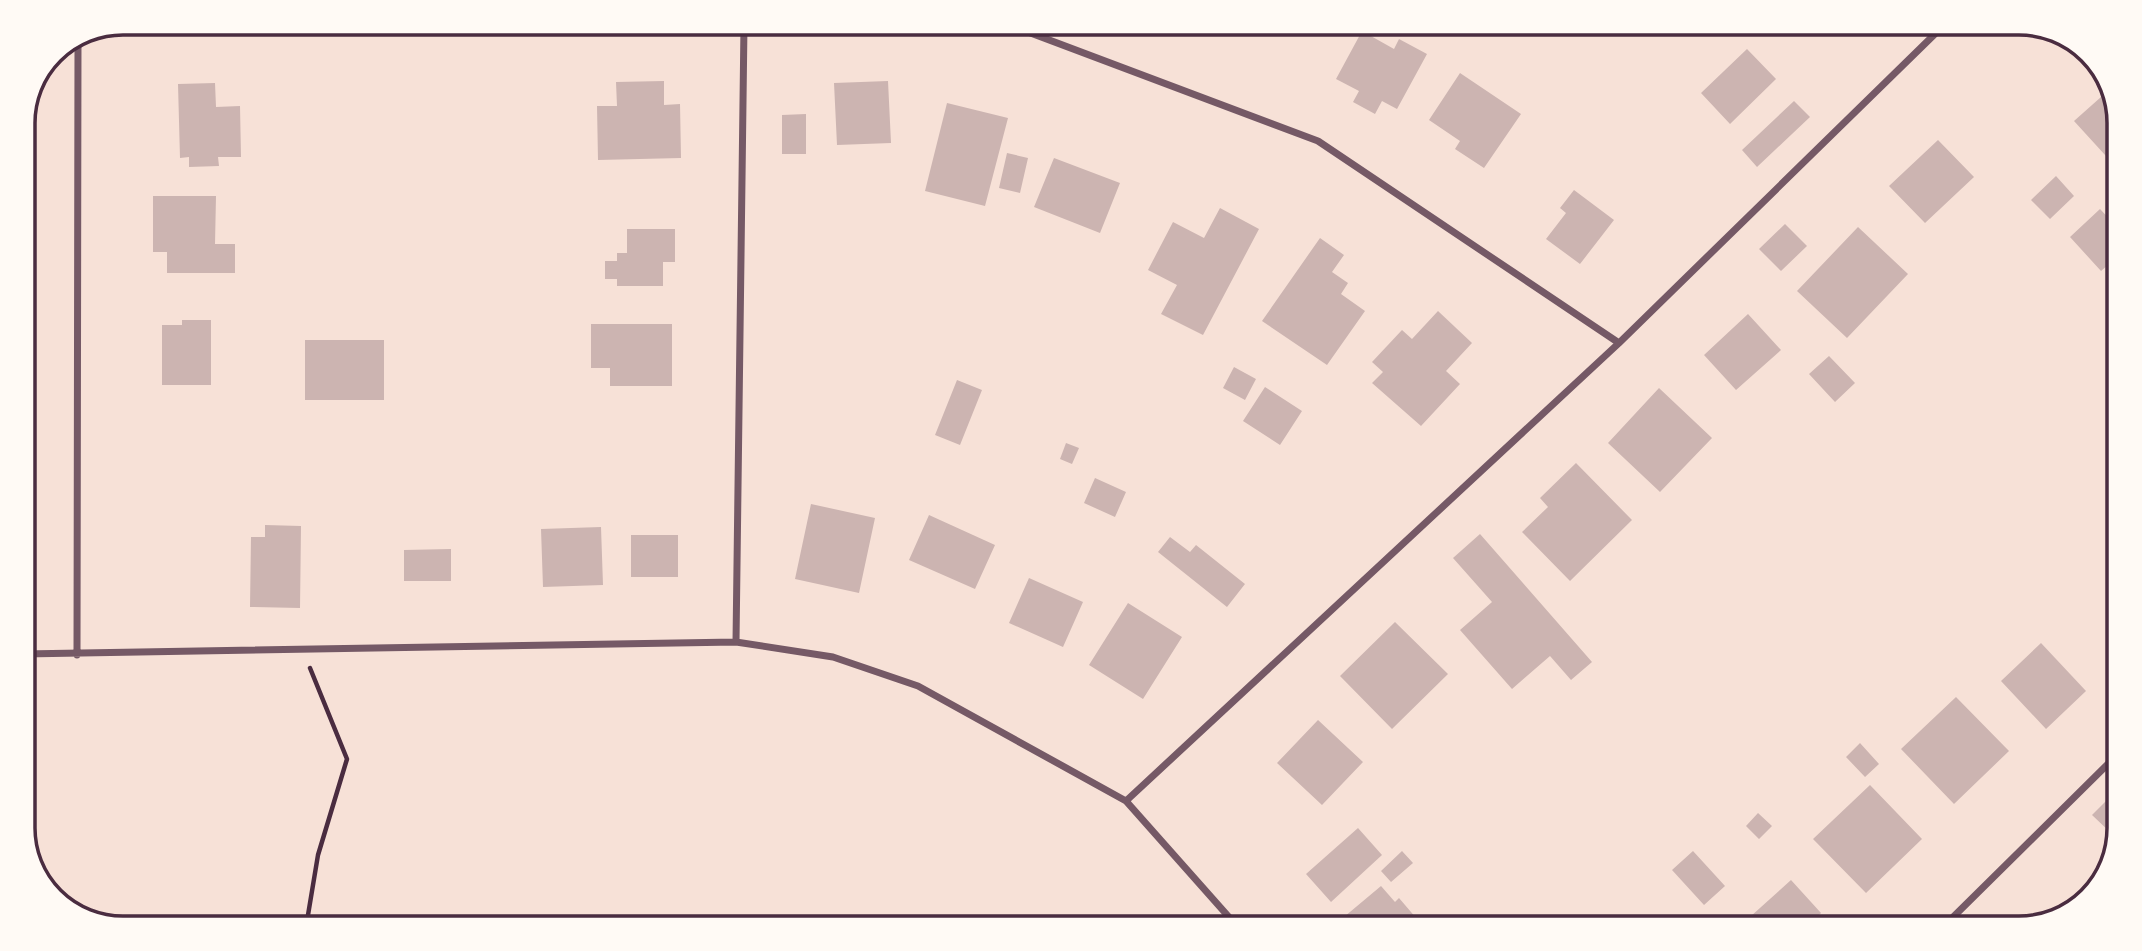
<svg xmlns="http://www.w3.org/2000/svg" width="2142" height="951" viewBox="0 0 2142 951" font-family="'Roboto Serif',serif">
  <rect width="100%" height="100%" fill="#f7e1d7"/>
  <path fill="#ccb4b1" d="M177 23H253V29L177 26Z
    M595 25H642V29H595Z
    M1362 31 1394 49 1399 39 1427 54 1397 109 1382 101 1375 114 1353 102 1359 91 1336 79Z
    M1747 49 1776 79 1730 124 1701 93Z
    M1460 73 1521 114 1484 168 1455 149 1460 141 1429 120Z
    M664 81V105L680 104 681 158 598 160 597 106H617L616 82Z
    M888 81 891 143 837 145 834 83Z
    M215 83 216 107 240 106 241 157H218L219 166 189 167V157L180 158 178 84Z
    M2110 89 2119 117V164L2116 167 2074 121Z
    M1794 101 1810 117 1757 167 1742 150Z
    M947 103 1008 118 985 206 925 191Z
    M806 114V154H782V115Z
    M1938 140 1974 177 1925 223 1889 186Z
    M1007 153 1028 158 1020 193 999 188Z
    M1054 158 1120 183 1100 233 1034 207Z
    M2056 176 2074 196 2050 219 2031 200Z
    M1574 190 1614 220 1580 264 1546 239 1566 213 1560 208Z
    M153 196H216L215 244H235V273H167V252H153Z
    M1220 208 1259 229 1203 335 1161 314 1177 285 1148 270 1173 222 1204 238Z
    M2100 209 2118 228V256L2101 271 2070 237Z
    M1785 224 1807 246 1781 271 1759 249Z
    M1858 227 1908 274 1847 338 1797 291Z
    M627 229H675V262H663V286H617V279H605V261H617V253H627Z
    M1320 238 1344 255 1332 272 1348 283 1341 294 1365 311 1327 365 1262 321Z
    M1438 311 1472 343 1446 371 1460 384 1421 426 1372 383 1383 372 1372 362 1402 330 1412 339Z
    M1748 314 1781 350 1736 390 1704 355Z
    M182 320H211V385H162V325H182Z
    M591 324H672V386H610V368H591Z
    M305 340H384V400H305Z
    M1829 356 1855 383 1835 402 1809 374Z
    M1234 367 1256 379 1245 400 1223 388Z
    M957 380 982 390 960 445 935 435Z
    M1265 387 1302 411 1280 445 1243 421Z
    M1659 388 1712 438 1660 492 1608 443Z
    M1066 443 1079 448 1072 464 1060 459Z
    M1576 463 1632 520 1570 581 1522 532 1548 507 1540 498Z
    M1095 478 1126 492 1115 517 1084 503Z
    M811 504 875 518 859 593 795 579Z
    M929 515 995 545 975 589 909 560Z
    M265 525 301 526 300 608 250 607 251 537H265Z
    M601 527 603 585 543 587 541 529Z
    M1480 534 1592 662 1571 680 1550 656 1512 689 1460 630 1492 602 1453 558Z
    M631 535H678V577H631Z
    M1170 537 1190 552 1196 545 1245 584 1227 607 1158 552Z
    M451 549V581H404V550Z
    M1029 578 1083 602 1063 647 1009 623Z
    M1128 603 1182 637 1143 699 1089 665Z
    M1395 622 1448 674 1392 729 1340 676Z
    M2041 643 2086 691 2046 729 2001 681Z
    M1956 697 2009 751 1954 804 1901 749Z
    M1318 720 1363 762 1322 805 1277 763Z
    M1860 743 1879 764 1865 777 1846 757Z
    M1870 785 1922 839 1866 893 1813 839Z
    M2112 795V834L2092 815Z
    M1758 813 1772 826 1759 839 1746 826Z
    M1358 828 1382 855 1331 902 1306 874Z
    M1402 851 1413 863 1391 882 1381 871Z
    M1693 851 1725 886 1704 905 1672 870Z
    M1791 880 1821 913 1813 921 1819 927H1742L1741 925Z
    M1381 886 1395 902 1399 898 1423 926H1352L1344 917Z"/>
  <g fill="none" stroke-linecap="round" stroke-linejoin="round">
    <path stroke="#4a2c40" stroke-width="4.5" d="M307 921 318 855 347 759 310 668"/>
    <path stroke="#755966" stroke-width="7" d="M1012 26 1318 141 1619 343
      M736 642 744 25
      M23 654 736 642 833 657 918 686 1126 801 1236 925
      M77 655 78 41
      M1126 801 1619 343 1939 30
      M1942 928 2113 759"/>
  </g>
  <path d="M0 0H2142V951H0ZM123 35H2019A88 88 0 0 1 2107 123V828A88 88 0 0 1 2019 916H123A88 88 0 0 1 35 828V123A88 88 0 0 1 123 35Z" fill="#fffaf5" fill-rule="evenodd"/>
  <path fill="none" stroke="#4a2c40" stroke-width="3.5" d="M123 35H2019A88 88 0 0 1 2107 123V828A88 88 0 0 1 2019 916H123A88 88 0 0 1 35 828V123A88 88 0 0 1 123 35Z"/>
</svg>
